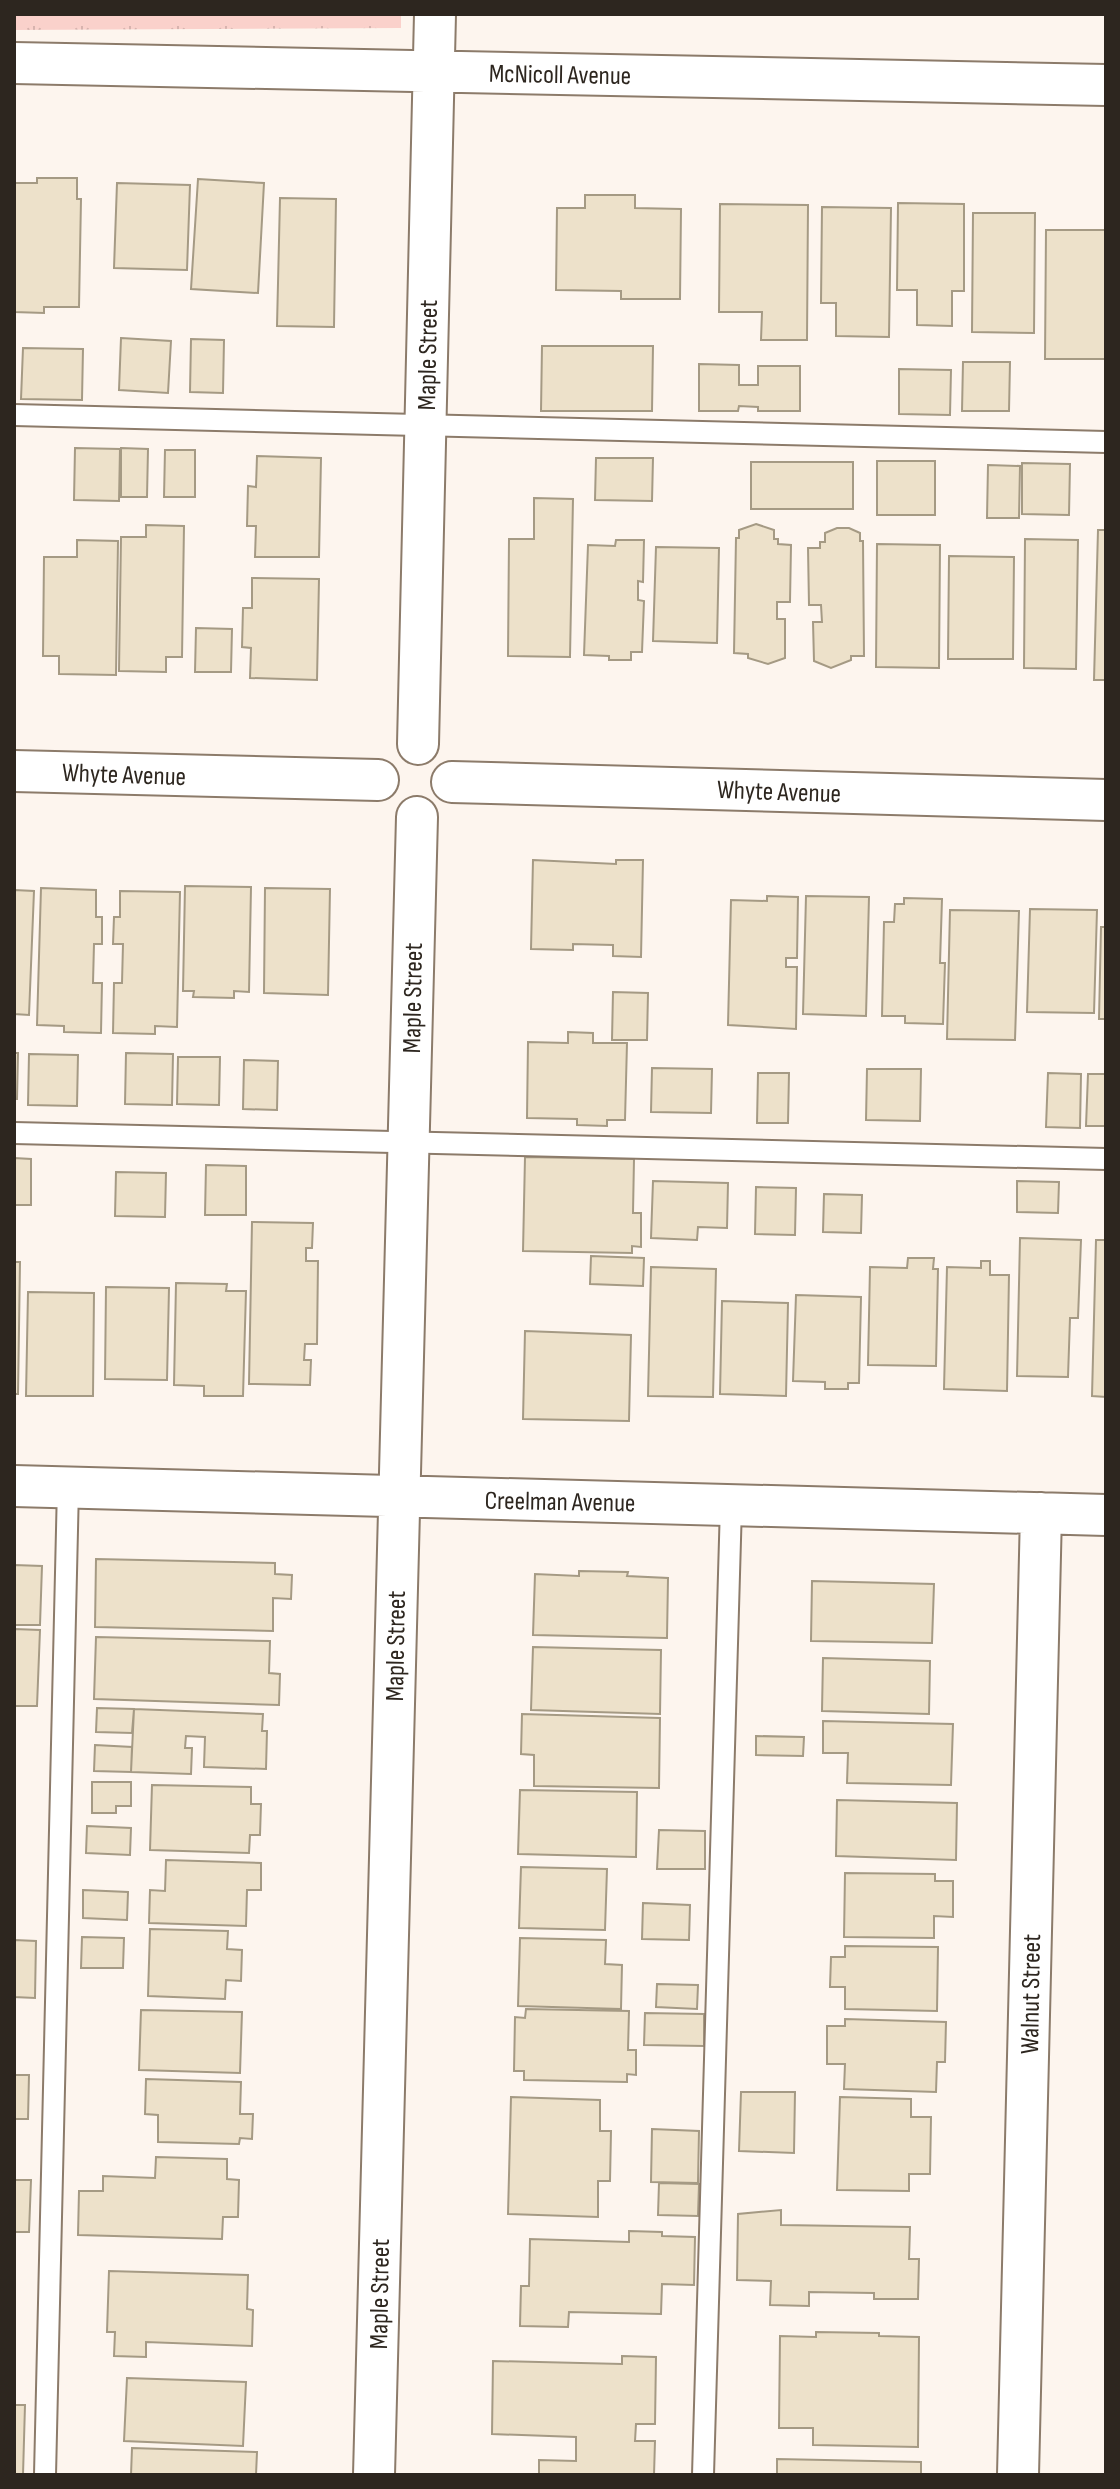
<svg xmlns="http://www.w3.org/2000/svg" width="1120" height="2489" viewBox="0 0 1120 2489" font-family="'Sofia Sans Condensed',sans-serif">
  <defs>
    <pattern id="grass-tufts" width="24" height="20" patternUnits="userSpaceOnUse" patternTransform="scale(2)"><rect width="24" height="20" fill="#fad1cb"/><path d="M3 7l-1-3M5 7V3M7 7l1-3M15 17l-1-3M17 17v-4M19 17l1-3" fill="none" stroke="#d7b3ae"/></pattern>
  </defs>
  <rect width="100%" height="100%" fill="#fdf5ee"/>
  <path fill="url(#grass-tufts)" d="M14 14H401V28L14 30Z"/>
  <path fill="#ede1ca" stroke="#a59a84" stroke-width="2" d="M37 178H77V199H81L79 307H44V313L14 312V183H37Z
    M198 179 264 183 258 293 191 289Z
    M117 183 190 185 187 270 114 268Z
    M585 195H635V208L681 209 680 299H621V291L556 290 557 208H585Z
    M280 198 336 199 334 327 277 326Z
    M898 203 964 204V291H952V326L917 325V290H897Z
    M720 204 808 205 807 340H761L762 312H719Z
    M822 207 891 208 889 337 836 336V303H821Z
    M973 213H1035L1034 333 972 332Z
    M1046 230H1106V359H1045Z
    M121 338 171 341 168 393 119 390Z
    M191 339 224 340 223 393 190 392Z
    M542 346H653L652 411H541Z
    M23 348 83 349 82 400 21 399Z
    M963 362H1010L1009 411H962Z
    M699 364 739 365V385H758V366H800V411H758V407L739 406 738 411H699Z
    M899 369 951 370 950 415 899 414Z
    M75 448 120 449 119 501 74 500Z
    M121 448 148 449 147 497H121Z
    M165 450H195V497H164Z
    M257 456 321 458 319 557H255L256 526H247L248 486 256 487Z
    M596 458H653L652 501 595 500Z
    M877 461H935V515H877Z
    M751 462H853V509H751Z
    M1022 463 1070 464 1069 515 1022 514Z
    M988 465 1020 466 1019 518H987Z
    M534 498 573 499 570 657 508 656 509 539H534Z
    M756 524 774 530V539H778V544L791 545 790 602H777V619H785V658L768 664 748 658V654L734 653 736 538H739V530Z
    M146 525 184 526 182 657H166V672L119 671 121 537H146Z
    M837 528H849L860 533V541H863L864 656H851V660L831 668 814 661 813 622H822L821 605H809L808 548H820V542H825V533Z
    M1098 530H1106V680H1094Z
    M1025 539 1078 540 1076 669 1024 668Z
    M77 540 118 541 116 675 59 674V656H43L44 557H77Z
    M616 540H644L643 582 638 581V600L644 601 642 652H631V660H609V656L584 655 588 545 615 546Z
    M877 544 940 545 939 668 876 667Z
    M656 547 719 548 717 643 653 641Z
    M949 556 1014 557 1013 659H948Z
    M252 578 319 579 317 680 250 678 251 648 242 647 243 608H252Z
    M196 628 232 629 231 672H195Z
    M533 860 616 864V860H643L641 957 613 956V945L573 944V950L531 949Z
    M185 886 251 887 249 992 234 991V998L193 997 194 991H183Z
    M41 888 96 890V917H102V944H94L93 983H102L101 1033 64 1032V1026L37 1025Z
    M265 888 330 889 328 995 264 993Z
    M14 890 34 891 29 1015 14 1014Z
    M120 891 180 892 177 1027 155 1026V1034L113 1033 114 983H122L123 944H113L114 917H120Z
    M767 896 798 897 797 958H786V967H797L796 1029 728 1025 731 900 767 901Z
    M806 896 869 897 866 1016 803 1014Z
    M904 898 942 899 940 963H945L943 1024 905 1023V1016H882L884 922H894L895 904H904Z
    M1030 909 1097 910 1094 1013 1027 1012Z
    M950 910 1019 911 1015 1040 947 1039Z
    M1101 927H1106V1019H1099Z
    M613 992 648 993 647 1040H612Z
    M568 1032 593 1033V1043H627L625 1120H607V1126L577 1125V1119L527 1118 528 1042 568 1043Z
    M14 1053H18L17 1099H14Z
    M126 1053 173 1054 172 1105 125 1104Z
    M29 1054 78 1055 77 1106 28 1105Z
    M178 1057H220L219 1105 177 1104Z
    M244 1060 278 1061 277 1110 243 1109Z
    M652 1068 712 1069 711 1113 651 1112Z
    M867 1069H921L920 1121 866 1120Z
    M758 1073H789L788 1123H757Z
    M1048 1073 1081 1074 1080 1128 1046 1127Z
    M1088 1074H1106V1126H1086Z
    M525 1157 634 1159 633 1213H641V1247L632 1246V1253L523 1251Z
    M14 1158 31 1159V1205H14Z
    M206 1165 246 1166V1215H205Z
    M116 1172 166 1173 165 1217 115 1216Z
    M653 1181 728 1183 727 1228 698 1227 697 1240 651 1238Z
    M1017 1181 1059 1182 1058 1213 1017 1212Z
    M756 1187 796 1188 795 1235 755 1234Z
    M824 1194 862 1195 861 1233 823 1232Z
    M252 1222 313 1223 312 1248H306V1261H318L317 1344H305L304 1360H311L310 1385 249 1384Z
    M1020 1238 1081 1240 1078 1318H1070L1068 1377 1017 1376Z
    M1096 1240H1106V1397L1092 1396Z
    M591 1256 644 1258 643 1286 590 1284Z
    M908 1258H934L933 1269H938L936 1366 868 1365 870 1267 907 1268Z
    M981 1261H990V1275H1009L1007 1391 944 1389 947 1267 981 1268Z
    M14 1262H20L18 1394H14Z
    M651 1267 716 1269 713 1397 648 1396Z
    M176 1283 227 1284 226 1291H246L243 1396H204V1386L174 1385Z
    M106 1287 169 1288 167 1380 105 1379Z
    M28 1292 94 1293 93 1396H26Z
    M796 1295 861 1297 859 1383H848V1389H825V1382L793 1381Z
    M722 1301 788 1303 786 1396 720 1394Z
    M525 1331 631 1335 629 1421 523 1419Z
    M96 1559 275 1563V1574L292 1575 291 1599 273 1598V1631L95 1627Z
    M14 1565 42 1566 40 1625H14Z
    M579 1571 628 1572 627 1576 668 1578 667 1638 533 1635 535 1574 579 1576Z
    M812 1581 934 1584 932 1643 811 1641Z
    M14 1629 40 1630 37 1706H14Z
    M96 1637 270 1641 269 1673 280 1674 279 1705 94 1699Z
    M533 1647 661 1650 660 1714 531 1710Z
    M823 1658 930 1661 929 1714 822 1711Z
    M97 1708 134 1709 132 1733 96 1732Z
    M134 1709 263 1714 262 1731H267L266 1769 204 1767 205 1737 186 1736 185 1748H192L191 1774 131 1772Z
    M522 1714 660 1718 659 1788 534 1786V1755L521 1754Z
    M823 1721 953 1724 951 1785 847 1783 848 1753H823Z
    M756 1736 804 1737 803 1756 756 1755Z
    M95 1745 132 1747 131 1772 94 1771Z
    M92 1782H131V1806H116V1813H92Z
    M152 1785 251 1787V1804H261L260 1835H250L249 1853 150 1850Z
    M520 1790 637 1792 636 1857 518 1854Z
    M837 1800 957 1803 956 1860 836 1856Z
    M87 1826 131 1828 130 1855 86 1853Z
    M659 1830 705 1831V1869H657Z
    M166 1860 261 1863V1890H247L246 1926 149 1923 150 1890 165 1891Z
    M521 1867 607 1869 605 1930 519 1928Z
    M845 1873 935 1874V1881H953V1917L934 1916V1938L844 1937Z
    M83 1890 128 1892 127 1920 83 1918Z
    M643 1903 690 1905 689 1940 642 1939Z
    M150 1929 228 1931 227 1949 242 1950 241 1981 226 1980 225 1999 148 1996Z
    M82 1937 124 1938 123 1968H81Z
    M520 1938 606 1940 605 1964 622 1965 621 2009 518 2006Z
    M14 1940 36 1941 35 1998 14 1997Z
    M845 1946 938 1947 937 2011 845 2009V1987H830L831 1957H845Z
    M657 1984 698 1985 697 2009 656 2007Z
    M526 2009 629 2011 628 2050H636V2075L627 2074V2082L524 2080V2071H514L515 2017 525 2018Z
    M141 2010 242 2012 240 2073 139 2070Z
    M645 2013 704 2014V2046L644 2045Z
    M845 2019 946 2022 945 2062H937L936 2092 844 2089 845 2064H827V2026H845Z
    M14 2075H29L28 2119H14Z
    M146 2079 241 2082 240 2114H253L252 2139 240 2138 239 2144 158 2142V2115L145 2114Z
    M741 2092H795L794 2153 739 2151Z
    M511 2097 600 2100V2131H611L610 2181H598V2217L508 2214Z
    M840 2097 911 2099V2117H931L930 2174H909V2191L837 2190Z
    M652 2129 699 2131 698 2183 651 2182Z
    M156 2157 227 2159V2179L239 2180 238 2217H223L222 2239 78 2235 79 2191H103V2176L155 2178Z
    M14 2180H31L29 2232H14Z
    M659 2183 699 2184 698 2216 658 2215Z
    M781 2210V2225L910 2227 909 2259H919L918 2299H874V2293L809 2292V2306L770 2305 771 2281 737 2280 738 2214Z
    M629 2231 662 2232V2236L695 2237 694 2285 662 2284 661 2314 569 2312 568 2327 520 2326 521 2286H529L530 2239 629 2242Z
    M109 2271 248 2275 247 2309 253 2310 252 2346 146 2342V2357L114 2356 115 2332H107Z
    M816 2332 879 2333V2336L919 2337 918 2447 813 2445V2428H779L780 2336 816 2337Z
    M622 2356 656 2357 655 2424H636L635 2441H655L654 2475H539V2460L576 2461V2437L492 2434 493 2361 622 2364Z
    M127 2378 246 2382 243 2446 124 2441Z
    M14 2405H25L23 2475H14Z
    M132 2448 257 2452 256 2475H131Z
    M777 2459 921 2462V2475H777Z"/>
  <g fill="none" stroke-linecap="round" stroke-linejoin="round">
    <g stroke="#8c7b6a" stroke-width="24">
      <path id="service" d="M14 415 1106 442
        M14 1133 1106 1159
        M45 2475 68 1487
        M703 2475 731 1505"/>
    </g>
    <g stroke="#8c7b6a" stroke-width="44">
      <path id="minor" d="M14 63 1106 85
        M418 744 435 14
        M14 771 378 780
        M452 782 1106 800
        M14 1486 1106 1515
        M374 2475 417 817
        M1018 2475 1041 1513"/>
    </g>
    <use href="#service" stroke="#fff" stroke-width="20"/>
    <use href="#minor" stroke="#fff" stroke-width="40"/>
  </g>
  <g text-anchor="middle" stroke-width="7" stroke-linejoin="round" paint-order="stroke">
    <g font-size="26" fill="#2d261f" stroke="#fff">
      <text transform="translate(560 74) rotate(1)" y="9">McNicoll Avenue</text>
      <text transform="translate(427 355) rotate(-89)" y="9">Maple Street</text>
      <text transform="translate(124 774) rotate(2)" y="9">Whyte Avenue</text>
      <text transform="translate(779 791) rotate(2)" y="9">Whyte Avenue</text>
      <text transform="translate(412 998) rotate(-89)" y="9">Maple Street</text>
      <text transform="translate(560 1501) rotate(1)" y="9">Creelman Avenue</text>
      <text transform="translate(395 1646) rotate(-89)" y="9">Maple Street</text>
      <text transform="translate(1030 1994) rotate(-89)" y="9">Walnut Street</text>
      <text transform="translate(379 2294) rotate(-89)" y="9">Maple Street</text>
    </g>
  </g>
  <rect width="1120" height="2489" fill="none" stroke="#2d261f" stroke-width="32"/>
</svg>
